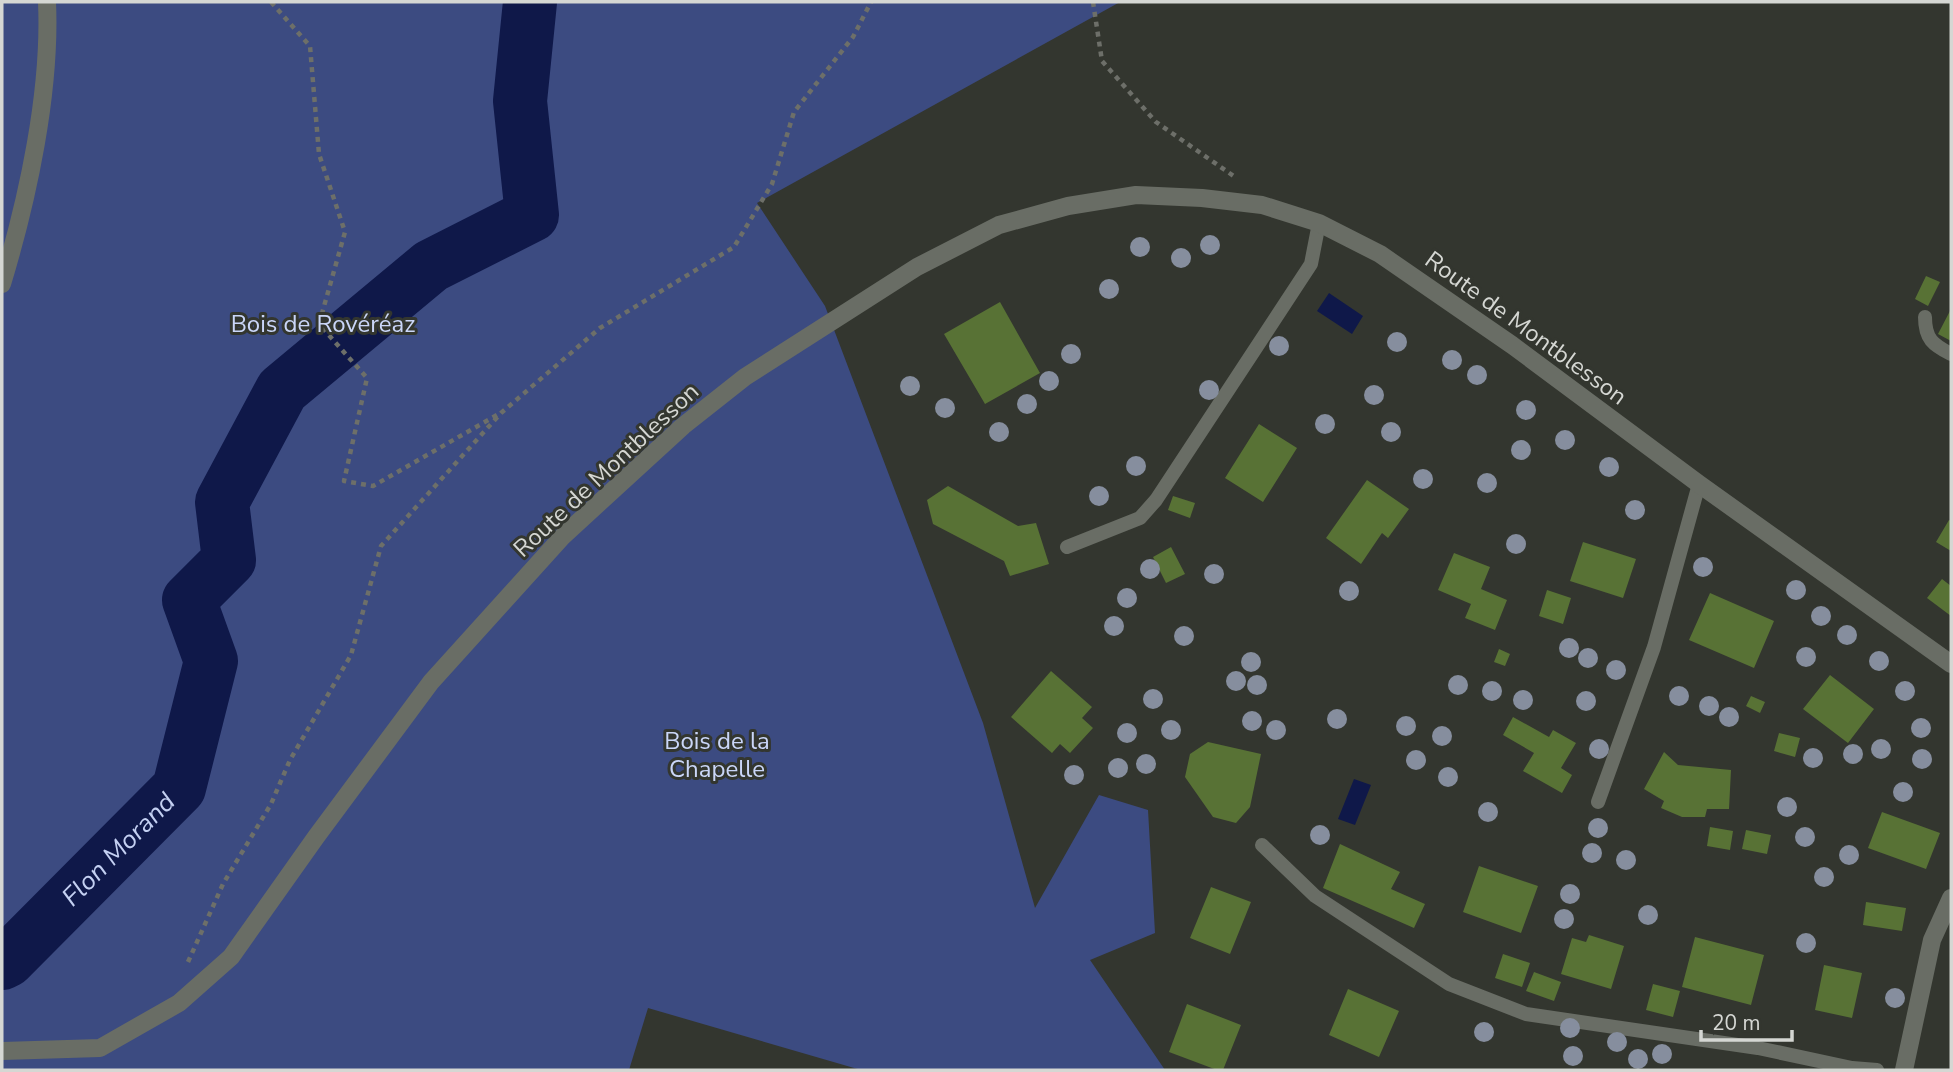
<svg xmlns="http://www.w3.org/2000/svg" width="1953" height="1072" viewBox="0 0 1953 1072" font-family="'Nunito Sans',sans-serif">
  <rect width="100%" height="100%" fill="#33362f"/>
  <path fill="#3c4b81" d="M2 2H1120L757 203 825 306 983 723 1035 908 1099 795 1148 810 1155 933 1090 960 1165 1070H861L648 1008 629 1070H2Z"/>
  <path fill="#0f1849" d="M1329 293 1363 316 1352 334 1317 311Z
    M1354 779 1371 785 1355 825 1338 819Z"/>
  <g fill="none" stroke-linecap="round" stroke-linejoin="round">
    <path stroke="#0f1849" stroke-width="54" id="s1" d="M2 963 8 960 179 788 211 661 189 600 229 560 222 502 282 390 431 266 532 215 520 101 530 2"/>
  </g>
  <path fill="#587235" d="M1926 276 1940 282 1928 306 1915 299Z
    M1000 302 1040 373 985 404 944 334Z
    M1951 309V341L1938 334Z
    M1259 424 1297 448 1263 502 1225 478Z
    M1367 480 1409 509 1388 538 1382 533 1361 564 1326 538Z
    M948 486 1018 526 1036 523 1049 564 1010 576 1004 561 933 524 927 500Z
    M1173 496 1195 503 1190 518 1168 510Z
    M1949 520 1951 521V551L1936 542Z
    M1583 542 1636 559 1623 598 1570 581Z
    M1171 547 1185 574 1166 583 1153 557Z
    M1454 553 1490 567 1481 589 1507 600 1495 630 1465 618 1471 604 1438 590Z
    M1942 579 1951 586V616L1927 598Z
    M1547 590 1571 598 1563 624 1539 616Z
    M1710 593 1774 621 1754 668 1689 640Z
    M1499 649 1510 654 1505 666 1494 662Z
    M1051 671 1092 707 1082 718 1093 728 1070 753 1060 744 1052 753 1011 717Z
    M1830 675 1874 709 1848 743 1803 709Z
    M1751 696 1765 702 1760 713 1746 706Z
    M1513 717 1549 737 1553 730 1576 743 1561 768 1572 775 1562 793 1523 771 1534 753 1503 735Z
    M1779 733 1800 738 1795 757 1774 751Z
    M1208 742 1261 754 1250 807 1236 823 1213 817 1185 777 1190 754Z
    M1664 752 1678 765 1731 770 1729 809H1707L1705 817H1682L1661 808 1664 801 1644 789Z
    M1882 812 1940 833 1926 869 1868 848Z
    M1710 827 1733 831 1730 850 1707 846Z
    M1746 830 1771 835 1767 854 1742 849Z
    M1340 844 1400 872 1391 889 1425 904 1414 928 1323 888Z
    M1479 866 1538 886 1521 933 1463 912Z
    M1211 887 1251 902 1230 954 1190 938Z
    M1866 902 1906 908 1902 931 1863 925Z
    M1589 935 1624 946 1611 989 1561 974 1572 938 1586 942Z
    M1695 937 1764 955 1751 1005 1682 987Z
    M1503 954 1530 963 1522 987 1495 978Z
    M1824 965 1862 973 1852 1018 1815 1010Z
    M1534 972 1561 982 1554 1001 1526 991Z
    M1653 984 1680 991 1673 1017 1646 1010Z
    M1348 989 1399 1011 1379 1057 1329 1035Z
    M1187 1004 1241 1025 1223 1070H1217L1169 1052Z"/>
  <g fill="none" stroke-linecap="round" stroke-linejoin="round">
    <path stroke="#6d6f69" stroke-width="4.5" stroke-dasharray="5 5" stroke-linecap="butt" d="M271 2 310 46 319 154 345 232 319 324 367 378 344 481 373 486 497 415
      M1093 2 1102 61 1156 122 1235 177
      M188 962 223 884 271 804 290 760 351 655 381 546 501 413 600 328 734 247 772 184 794 112 853 37 871 2"/>
    <path stroke="#696d65" stroke-width="14" d="M1925 317C1925 339 1933 345 1951 354
      M1067 547 1140 518 1156 500 1311 264 1319 223
      M1598 802 1654 647 1699 484
      M1262 845 1315 896 1449 984 1526 1014 1758 1048 1852 1068 1877 1070"/>
    <path stroke="#696d65" stroke-width="18" d="M2 284C28 198 51 91 47 2
      M2 1051 100 1048 179 1003 231 957 316 837 431 682 563 536 683 426 745 377 917 267 999 225 1068 206 1136 195 1202 198 1262 205 1319 223 1380 254 1512 345 1699 484 1951 664
      M1904 1070 1932 940 1951 898"/>
  </g>
  <g fill="#868e9e">
    <circle cx="1210" cy="245" r="10"/>
    <circle cx="1140" cy="247" r="10"/>
    <circle cx="1181" cy="258" r="10"/>
    <circle cx="1109" cy="289" r="10"/>
    <circle cx="1397" cy="342" r="10"/>
    <circle cx="1279" cy="346" r="10"/>
    <circle cx="1071" cy="354" r="10"/>
    <circle cx="1452" cy="360" r="10"/>
    <circle cx="1477" cy="375" r="10"/>
    <circle cx="1049" cy="381" r="10"/>
    <circle cx="910" cy="386" r="10"/>
    <circle cx="1209" cy="390" r="10"/>
    <circle cx="1374" cy="395" r="10"/>
    <circle cx="1027" cy="404" r="10"/>
    <circle cx="945" cy="408" r="10"/>
    <circle cx="1526" cy="410" r="10"/>
    <circle cx="1325" cy="424" r="10"/>
    <circle cx="999" cy="432" r="10"/>
    <circle cx="1391" cy="432" r="10"/>
    <circle cx="1565" cy="440" r="10"/>
    <circle cx="1521" cy="450" r="10"/>
    <circle cx="1136" cy="466" r="10"/>
    <circle cx="1609" cy="467" r="10"/>
    <circle cx="1423" cy="479" r="10"/>
    <circle cx="1487" cy="483" r="10"/>
    <circle cx="1099" cy="496" r="10"/>
    <circle cx="1635" cy="510" r="10"/>
    <circle cx="1516" cy="544" r="10"/>
    <circle cx="1703" cy="567" r="10"/>
    <circle cx="1150" cy="569" r="10"/>
    <circle cx="1214" cy="574" r="10"/>
    <circle cx="1796" cy="590" r="10"/>
    <circle cx="1349" cy="591" r="10"/>
    <circle cx="1127" cy="598" r="10"/>
    <circle cx="1821" cy="616" r="10"/>
    <circle cx="1114" cy="626" r="10"/>
    <circle cx="1847" cy="635" r="10"/>
    <circle cx="1184" cy="636" r="10"/>
    <circle cx="1569" cy="648" r="10"/>
    <circle cx="1806" cy="657" r="10"/>
    <circle cx="1588" cy="658" r="10"/>
    <circle cx="1879" cy="661" r="10"/>
    <circle cx="1251" cy="662" r="10"/>
    <circle cx="1616" cy="670" r="10"/>
    <circle cx="1236" cy="681" r="10"/>
    <circle cx="1257" cy="685" r="10"/>
    <circle cx="1458" cy="685" r="10"/>
    <circle cx="1492" cy="691" r="10"/>
    <circle cx="1905" cy="691" r="10"/>
    <circle cx="1679" cy="696" r="10"/>
    <circle cx="1153" cy="699" r="10"/>
    <circle cx="1523" cy="700" r="10"/>
    <circle cx="1586" cy="701" r="10"/>
    <circle cx="1709" cy="706" r="10"/>
    <circle cx="1729" cy="717" r="10"/>
    <circle cx="1337" cy="719" r="10"/>
    <circle cx="1252" cy="721" r="10"/>
    <circle cx="1406" cy="726" r="10"/>
    <circle cx="1921" cy="728" r="10"/>
    <circle cx="1171" cy="730" r="10"/>
    <circle cx="1276" cy="730" r="10"/>
    <circle cx="1127" cy="733" r="10"/>
    <circle cx="1442" cy="736" r="10"/>
    <circle cx="1599" cy="749" r="10"/>
    <circle cx="1881" cy="749" r="10"/>
    <circle cx="1853" cy="754" r="10"/>
    <circle cx="1813" cy="758" r="10"/>
    <circle cx="1922" cy="759" r="10"/>
    <circle cx="1416" cy="760" r="10"/>
    <circle cx="1146" cy="764" r="10"/>
    <circle cx="1118" cy="768" r="10"/>
    <circle cx="1074" cy="775" r="10"/>
    <circle cx="1448" cy="777" r="10"/>
    <circle cx="1903" cy="792" r="10"/>
    <circle cx="1787" cy="807" r="10"/>
    <circle cx="1488" cy="812" r="10"/>
    <circle cx="1598" cy="828" r="10"/>
    <circle cx="1320" cy="835" r="10"/>
    <circle cx="1805" cy="837" r="10"/>
    <circle cx="1592" cy="853" r="10"/>
    <circle cx="1849" cy="855" r="10"/>
    <circle cx="1626" cy="860" r="10"/>
    <circle cx="1824" cy="877" r="10"/>
    <circle cx="1570" cy="894" r="10"/>
    <circle cx="1648" cy="915" r="10"/>
    <circle cx="1564" cy="919" r="10"/>
    <circle cx="1806" cy="943" r="10"/>
    <circle cx="1895" cy="998" r="10"/>
    <circle cx="1570" cy="1028" r="10"/>
    <circle cx="1484" cy="1032" r="10"/>
    <circle cx="1617" cy="1042" r="10"/>
    <circle cx="1662" cy="1054" r="10"/>
    <circle cx="1573" cy="1056" r="10"/>
    <circle cx="1638" cy="1059" r="10"/>
  </g>
  <g text-anchor="middle" stroke-width="6" stroke-linejoin="round" paint-order="stroke">
    <g font-size="24" fill="#cad6f8" stroke="#33362f">
      <text x="323" y="332">Bois de Rovéréaz</text>
      <text x="717" y="749">Bois de la<tspan x="717" dy="28">Chapelle</tspan></text>
    </g>
    <g font-size="24" fill="#d5d7d3" stroke="#33362f">
      <text transform="translate(1526 328) rotate(36)" y="8">Route de Montblesson</text>
      <text transform="translate(606 470) rotate(-43)" y="8">Route de Montblesson</text>
    </g>
    <g font-size="26" font-style="italic" fill="#c4d0f2" stroke="#33362f">
      <text dy="9" stroke="none"><textPath href="#s1" startOffset="163">Flon Morand</textPath></text>
    </g>
  </g>
  <rect width="1953" height="1072" fill="none" stroke="#d5d7d3" stroke-width="7"/>
  <path d="M1701 1030v10h91v-10" fill="none" stroke="#d5d7d3" stroke-width="3.5"/>
  <text x="1712" y="1030" font-size="21" fill="#d5d7d3" stroke="#33362f" stroke-width="5" paint-order="stroke">20 m</text>
</svg>
